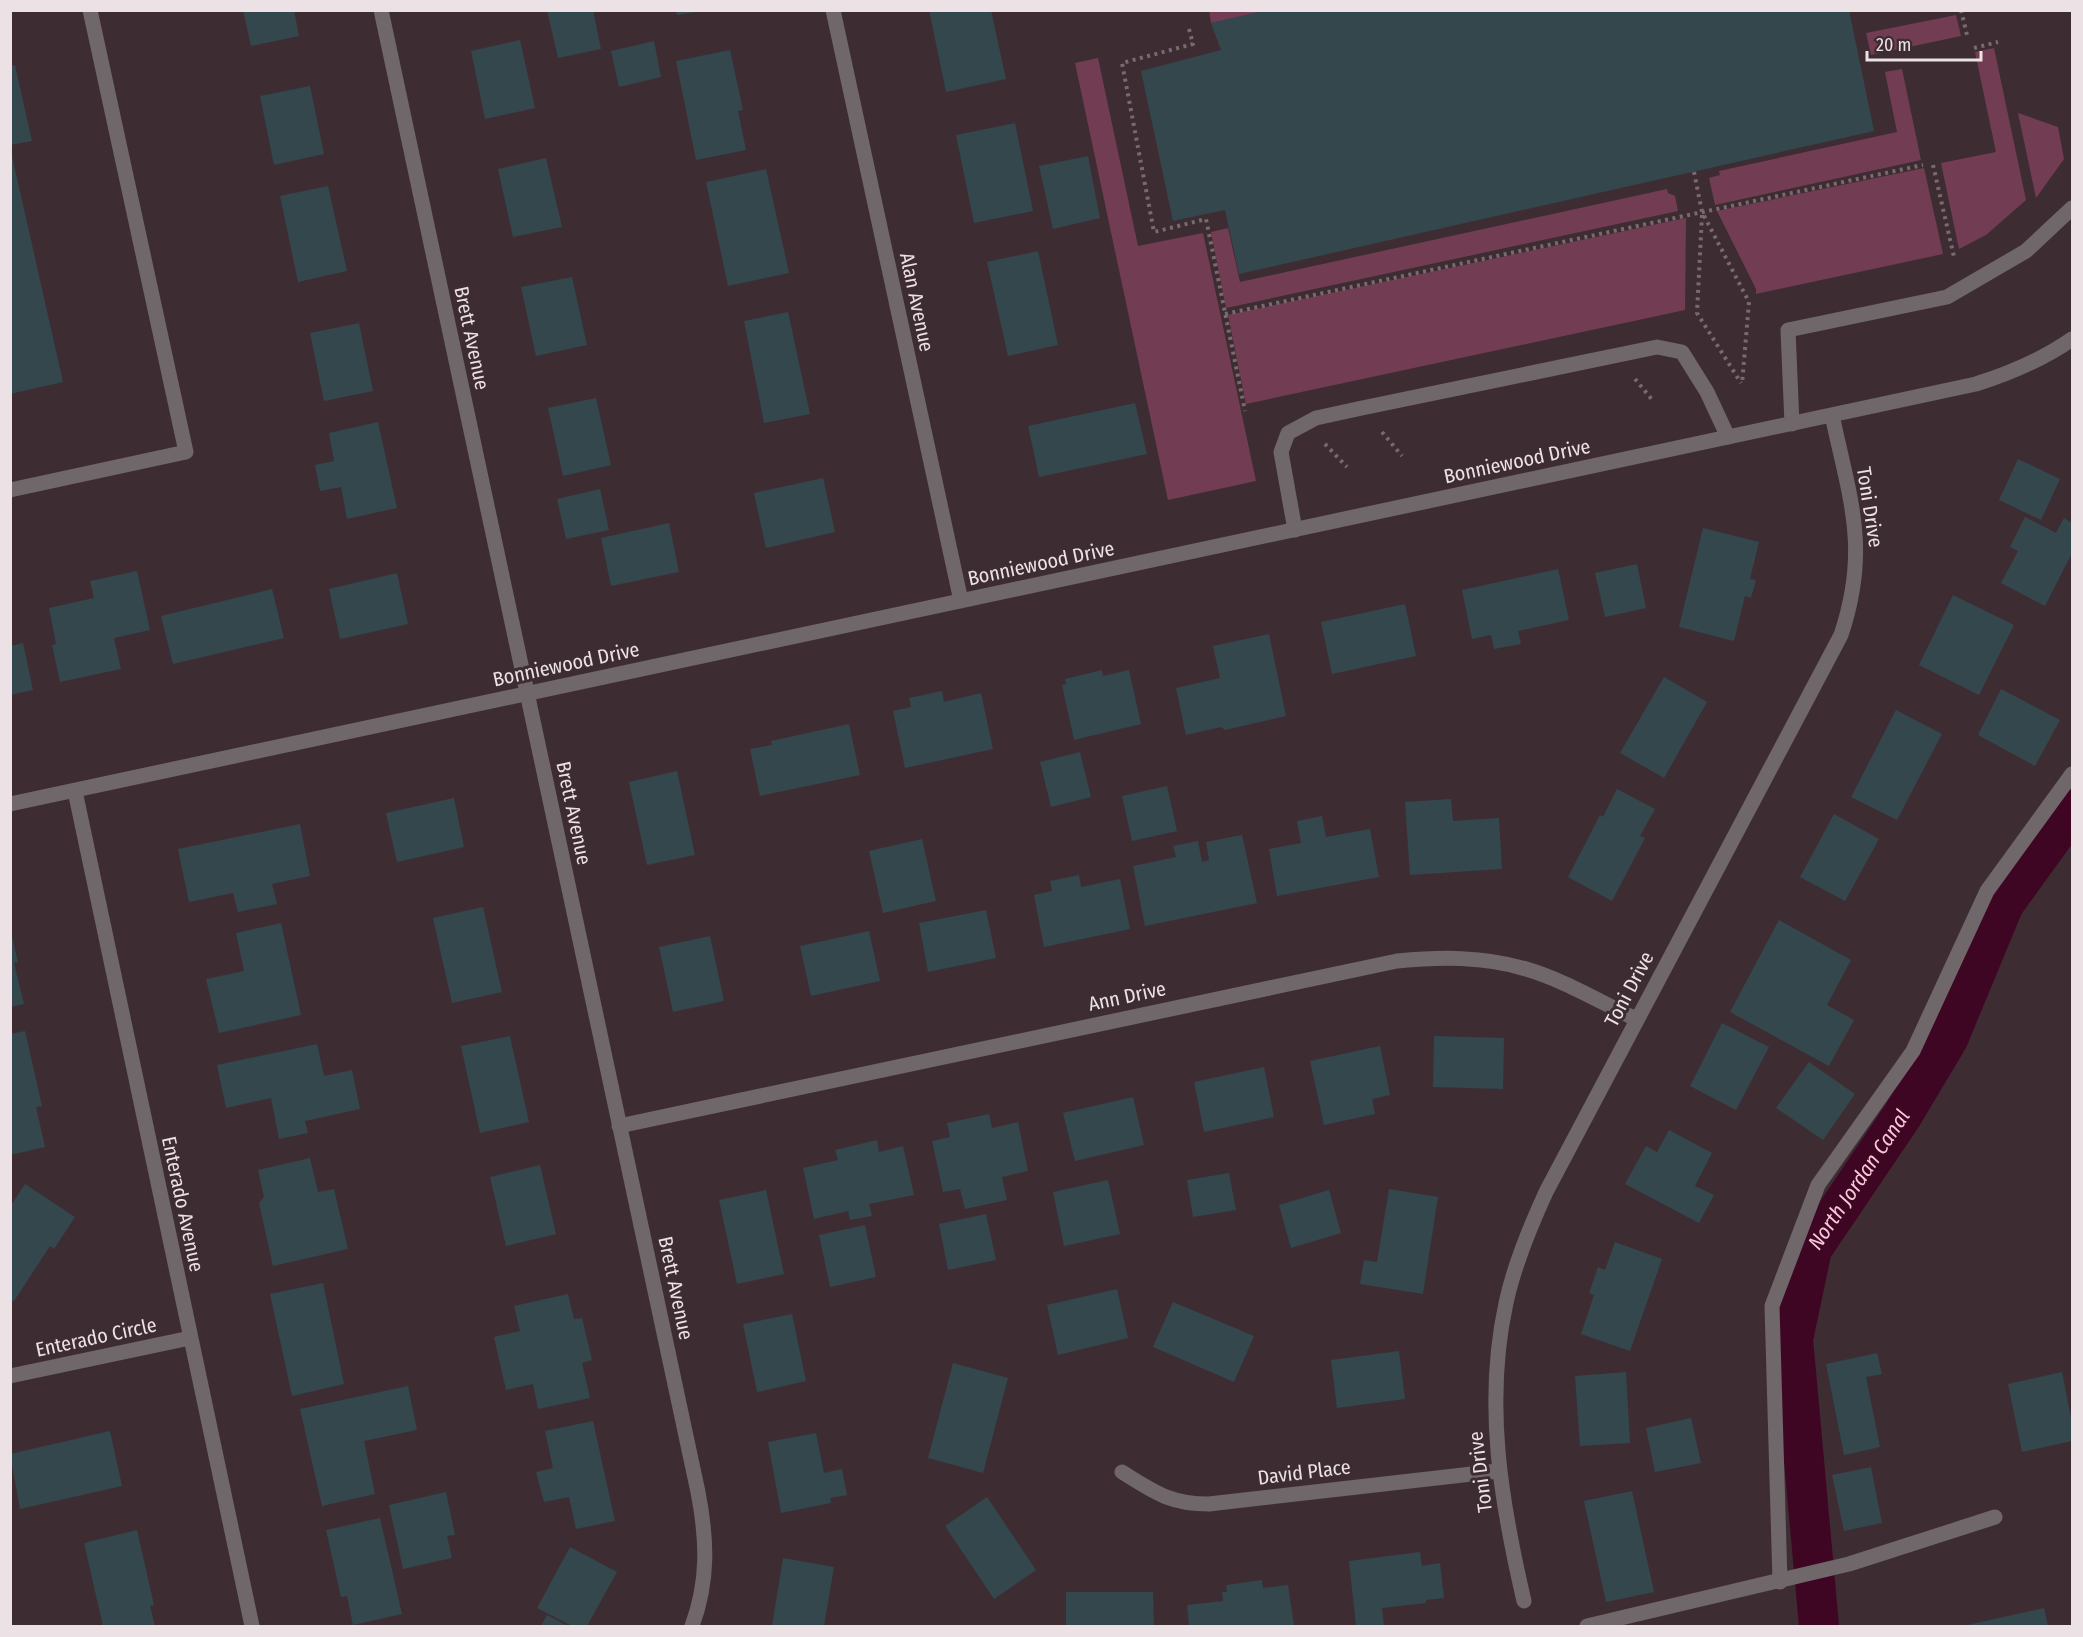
<svg xmlns="http://www.w3.org/2000/svg" width="2083" height="1637" viewBox="0 0 2083 1637" font-family="'Fira Sans Condensed',sans-serif">
  <rect width="100%" height="100%" fill="#3d2d33"/>
  <path fill="#723d53" d="M1209 10 1266 11 1211 23Z
    M1956 15 1961 36 1871 55 1866 33Z
    M1994 48 2026 200 1986 235 1959 249 1941 163 1996 152 1975 52Z
    M1098 58 1138 246 1203 233 1256 481 1168 500 1075 63Z
    M1902 69 1921 160 1715 205 1709 178 1720 175 1719 171 1897 132 1885 72Z
    M2018 113 2058 127 2064 159 2036 198Z
    M1924 168 1943 254 1756 294V289L1717 211Z
    M1667 189 1668 193 1675 196 1678 211 1226 308 1211 232 1228 228 1240 282Z
    M1686 218 1685 310 1246 404 1228 315Z"/>
  <g fill="none" stroke-linecap="round" stroke-linejoin="round">
    <path stroke="#3f0623" stroke-width="40" id="s1" d="M1819 1626 1793 1339 1812 1249 1902 1116 1948 1039 2004 904 2072 810"/>
  </g>
  <path fill="#34474d" d="M243 10H294L299 36 251 46Z
    M547 10H593L601 49 558 58Z
    M676 10H695L696 12 677 15Z
    M929 10H991L1006 79 946 92Z
    M1266 10H1849L1874 131 1239 274 1225 210 1173 221 1141 71 1221 50 1211 23Z
    M520 40 535 108 485 119 471 51Z
    M654 41 661 77 619 87 611 51Z
    M730 50 743 110 738 111 746 150 696 160 676 61Z
    M15 65 32 141 10 145V66Z
    M310 86 324 154 274 165 260 96Z
    M1015 123 1033 211 974 223 956 135Z
    M10 147 63 382 10 394Z
    M1088 156 1100 218 1053 229 1039 166Z
    M546 158 562 227 513 237 498 169Z
    M766 169 789 273 728 286 706 182Z
    M328 186 347 271 298 282 280 196Z
    M1038 251 1058 345 1008 356 987 262Z
    M572 277 587 345 536 356 521 287Z
    M788 312 810 414 764 423 744 321Z
    M359 323 373 391 324 401 310 333Z
    M596 398 611 465 563 476 548 408Z
    M1135 403 1147 454 1039 477 1028 426Z
    M378 422 397 508 347 519 341 487 320 491 315 465 334 461 329 433Z
    M2018 459 2060 479 2041 520 1999 500Z
    M823 478 835 532 766 548 754 493Z
    M600 489 609 530 566 539 557 499Z
    M2025 517 2056 533 2064 518 2072 523V553L2045 606 2001 583 2018 551 2010 547Z
    M669 523 679 572 611 586 601 538Z
    M1703 528 1759 542 1750 579 1756 580 1751 598 1745 596 1734 641 1679 627Z
    M1637 564 1646 608 1605 617 1595 573Z
    M1558 569 1569 620 1518 631 1521 644 1494 649 1491 635 1472 639 1462 590Z
    M137 571 150 630 114 638 121 669 60 682 52 645 56 644 49 608 94 598 90 581Z
    M397 573 408 624 340 639 329 589Z
    M272 589 284 638 173 664 161 616Z
    M1953 595 2014 625 1979 695 1919 665Z
    M1405 604 1416 656 1332 674 1321 622Z
    M1269 634 1286 716 1225 730 1221 727 1186 735 1176 688 1220 678 1213 646Z
    M23 643 33 690 10 695V646Z
    M1102 670 1103 676 1129 670 1141 724 1074 740 1062 685 1066 684 1065 679Z
    M1664 677 1707 702 1664 778 1620 753Z
    M2001 689 2060 720 2035 766 1978 735Z
    M942 691 944 702 981 693 993 749 905 768 893 711 911 707 909 698Z
    M1896 710 1942 734 1897 820 1851 797Z
    M849 724 860 775 760 796 750 749 772 745 771 741Z
    M1080 752 1091 797 1051 807 1040 762Z
    M677 771 695 855 647 865 629 782Z
    M1167 786 1177 831 1132 841 1122 796Z
    M1617 789 1655 809 1640 836 1645 838 1612 901 1568 877 1600 815 1603 817Z
    M454 798 464 847 397 862 386 813Z
    M1451 799 1453 821 1499 818 1502 869 1410 875 1405 802Z
    M1834 814 1879 839 1845 901 1800 877Z
    M1322 816 1326 837 1370 829 1379 877 1277 896 1269 849 1301 843 1297 821Z
    M300 824 310 876 272 884 277 904 238 912 233 893 189 902 178 849Z
    M1242 835 1257 903 1145 926 1133 866 1176 857 1173 846 1198 841 1202 862 1209 860 1206 842Z
    M922 839 936 901 883 913 869 851Z
    M1079 875 1081 887 1120 879 1130 929 1044 947 1034 895 1052 891 1050 881Z
    M483 907 502 992 452 1003 433 918Z
    M986 910 996 958 928 972 919 923Z
    M1779 920 1851 960 1827 1005 1854 1020 1829 1066 1730 1012Z
    M281 923 301 1015 219 1033 206 979 244 971 236 933Z
    M869 931 880 981 811 996 800 946Z
    M11 933 18 962 14 963 24 1004 10 1007Z
    M710 936 724 1001 673 1012 659 947Z
    M1722 1023 1769 1047 1736 1110 1690 1086Z
    M25 1031 42 1106 36 1107 45 1147 10 1155V1034Z
    M510 1036 529 1122 480 1133 461 1046Z
    M1434 1036 1504 1038 1503 1089 1433 1087Z
    M317 1044 324 1076 352 1070 360 1109 305 1121 308 1133 279 1139 271 1098 226 1108 217 1065Z
    M1380 1046 1390 1095 1372 1099 1375 1114 1324 1125 1310 1061Z
    M1809 1062 1855 1094 1823 1140 1776 1108Z
    M1264 1067 1274 1117 1204 1132 1194 1082Z
    M1133 1097 1144 1145 1075 1161 1063 1113Z
    M989 1114 992 1128 1018 1122 1028 1171 1002 1177 1007 1200 965 1209 960 1189 943 1192 932 1141 950 1137 947 1123Z
    M1669 1130 1712 1153 1695 1186 1714 1195 1699 1223 1625 1184 1646 1146 1657 1152Z
    M877 1140 879 1152 903 1146 914 1195 869 1204 872 1216 850 1220 848 1211 814 1219 803 1168 838 1160 835 1150Z
    M310 1158 318 1192 334 1189 348 1249 273 1266 259 1203 264 1197 258 1170Z
    M540 1165 556 1234 506 1246 490 1177Z
    M1229 1173 1236 1210 1193 1217 1187 1180Z
    M1108 1180 1120 1234 1064 1246 1053 1192Z
    M25 1184 75 1217 54 1249 50 1246 14 1301 10 1299V1207Z
    M1389 1189 1438 1197 1423 1294 1360 1284 1364 1260 1377 1262Z
    M766 1190 784 1274 737 1284 719 1200Z
    M1329 1190 1341 1233 1291 1248 1279 1205Z
    M986 1214 996 1260 948 1270 939 1224Z
    M865 1225 876 1277 830 1287 819 1235Z
    M1615 1242 1662 1259 1630 1351 1581 1334 1594 1295 1589 1293 1598 1267 1605 1270Z
    M323 1283 344 1384 292 1396 270 1294Z
    M1117 1289 1128 1338 1058 1355 1047 1305Z
    M568 1294 574 1319 582 1318 592 1360 582 1363 590 1398 538 1409 533 1384 506 1390 494 1337 520 1331 514 1306Z
    M1173 1302 1254 1336 1234 1382 1153 1347Z
    M792 1314 806 1381 757 1392 743 1324Z
    M1399 1351 1405 1399 1337 1408 1331 1360Z
    M1877 1353 1882 1374 1866 1377 1880 1447 1844 1455 1826 1364Z
    M953 1363 1008 1378 983 1473 928 1458Z
    M1626 1372 1630 1443 1580 1446 1575 1376Z
    M2062 1372 2072 1423V1441L2022 1452 2008 1384Z
    M408 1386 417 1430 364 1441 375 1494 322 1506 300 1409Z
    M1691 1418 1701 1463 1655 1472 1646 1428Z
    M593 1421 615 1521 576 1529 569 1497 544 1502 536 1472 553 1468 545 1431Z
    M110 1431 122 1486 20 1509 10 1454Z
    M816 1433 824 1473 842 1469 847 1495 830 1498 831 1503 781 1513 768 1442Z
    M1871 1467 1882 1523 1844 1531 1832 1475Z
    M1632 1491 1654 1592 1606 1602 1584 1501Z
    M446 1492 455 1535 447 1536 452 1558 403 1569 389 1505Z
    M987 1497 1036 1570 994 1599 945 1526Z
    M380 1518 402 1614 353 1625 347 1596 341 1597 326 1530Z
    M137 1530 154 1605 150 1606 155 1626H103L84 1543Z
    M570 1547 617 1572 587 1626H572L537 1608Z
    M1420 1552 1422 1566 1440 1563 1444 1598 1426 1600V1603L1382 1608 1384 1626H1356L1349 1561Z
    M783 1558 834 1567 824 1626H772Z
    M1262 1580 1263 1588 1288 1585 1294 1626H1189L1187 1605 1223 1601 1222 1592H1227L1226 1585Z
    M1066 1592H1153L1154 1626H1066Z
    M2044 1608 2048 1626H1963Z
    M547 1615 568 1626H541Z"/>
  <g fill="none" stroke-linecap="round" stroke-linejoin="round">
    <path stroke="#796a6f" stroke-width="4" stroke-dasharray="3 4.5" stroke-linecap="butt" d="M1961 10 1967 35
      M1189 29 1193 44 1122 63 1154 232 1206 219 1245 411
      M1974 48 1998 42
      M1933 165 1954 257
      M1694 172 1702 212 1749 302 1742 384
      M1702 215 1697 313 1741 383
      M1225 314 1923 165
      M1635 379 1654 402
      M1382 432 1402 456
      M1325 444 1347 467"/>
    <path stroke="#70676a" stroke-width="15" d="M1792 424 1788 330 1947 297 2026 251 2072 208
      M10 490 186 452 90 10
      M1295 530 1281 452 1288 433 1316 418 1362 408 1657 347 1682 352 1707 392 1728 437
      M1780 1582 1772 1306 1818 1185 1913 1051 1987 891 2072 774
      M1587 1626 1849 1564 1995 1517"/>
    <path stroke="#70676a" stroke-width="15" d="M381 10 698 1492C707 1539 709 1580 692 1626
      M833 10 961 601
      M75 791 252 1626
      M10 804 1976 384C2011 373 2042 360 2072 339
      M619 1126 1397 961C1440 957 1483 956 1526 969 1564 980 1600 1002 1636 1019
      M10 1376 190 1338
      M1122 1472C1154 1492 1170 1504 1209 1504L1498 1471
      M1524 1601C1501 1502 1484 1404 1506 1303 1514 1265 1530 1227 1546 1192L1841 635C1870 548 1850 500 1832 415"/>
  </g>
  <g text-anchor="middle" stroke-width="6" stroke-linejoin="round" paint-order="stroke">
    <g font-size="20" fill="#ece1e4" stroke="#3d2d33">
      <text transform="translate(917 302) rotate(78)" y="7">Alan Avenue</text>
      <text transform="translate(472 338) rotate(78)" y="7">Brett Avenue</text>
      <text transform="translate(1517 461) rotate(-12)" y="7">Bonniewood Drive</text>
      <text transform="translate(1870 507) rotate(81)" y="7">Toni Drive</text>
      <text transform="translate(1041 563) rotate(-12)" y="7">Bonniewood Drive</text>
      <text transform="translate(566 664) rotate(-12)" y="7">Bonniewood Drive</text>
      <text transform="translate(574 813) rotate(78)" y="7">Brett Avenue</text>
      <text transform="translate(1629 989) rotate(-62)" y="7">Toni Drive</text>
      <text transform="translate(1127 996) rotate(-12)" y="7">Ann Drive</text>
      <text transform="translate(183 1204) rotate(78)" y="7">Enterado Avenue</text>
      <text transform="translate(676 1288) rotate(78)" y="7">Brett Avenue</text>
      <text transform="translate(96 1337) rotate(-12)" y="7">Enterado Circle</text>
      <text transform="translate(1304 1472) rotate(-7)" y="7">David Place</text>
      <text transform="translate(1480 1472) rotate(-97)" y="7">Toni Drive</text>
    </g>
    <g font-size="21" font-style="italic" fill="#f8c9da" stroke="#3d2d33">
      <text dy="7" stroke="none"><textPath href="#s1" startOffset="464">North Jordan Canal</textPath></text>
    </g>
  </g>
  <rect width="2083" height="1637" fill="none" stroke="#ece1e4" stroke-width="24"/>
  <path d="M1867 51v9h114v-9" fill="none" stroke="#ece1e4" stroke-width="3"/>
  <text x="1876" y="51" font-size="18" fill="#ece1e4" stroke="#3d2d33" stroke-width="4.5" paint-order="stroke">20 m</text>
</svg>
